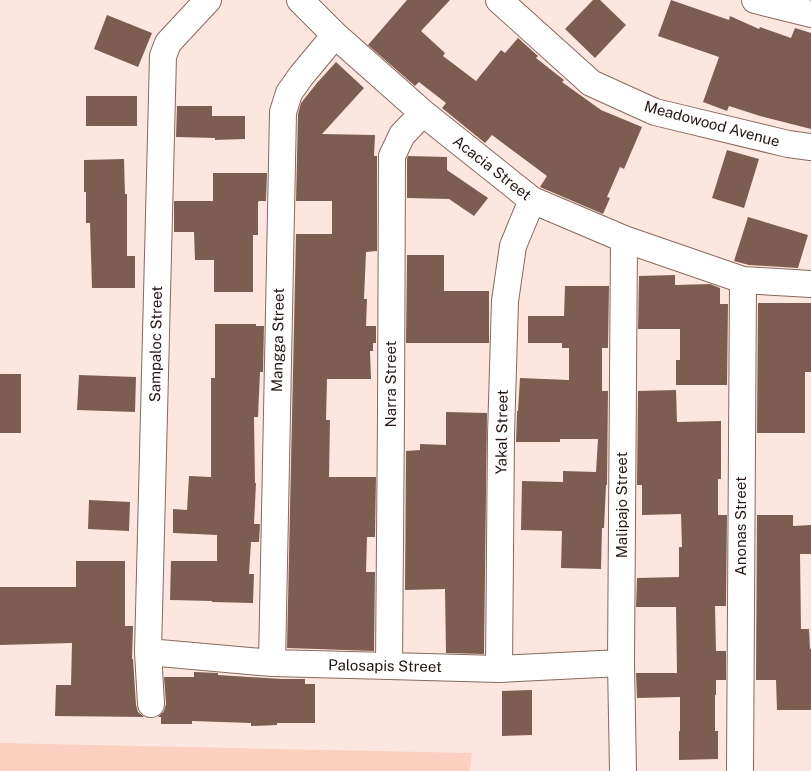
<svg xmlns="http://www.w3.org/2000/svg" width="811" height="771" viewBox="0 0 811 771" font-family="'Public Sans',sans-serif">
  <rect width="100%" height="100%" fill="#fde6df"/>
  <path fill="#fbd0c1" d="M0 743 472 753 470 771H0Z"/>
  <path fill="#7d5d52" d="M407 0H450L421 31 445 53 443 56 476 81 501 50 505 53 518 38 538 56 536 58 564 80 562 82 601 110 642 127 624 169 620 167 607 197 610 198 603 214 540 187 547 176 492 135 485 143 442 108 446 103 419 82 415 86 368 45Z
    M593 0H600L626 25 595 58 565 29Z
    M671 0 729 20 730 16 759 29 760 27 791 38 795 28 811 33V129L760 116 729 106 727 111 703 102 719 57 658 36Z
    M107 15 152 33 138 67 94 49Z
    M336 62 364 88 322 134 375 135 374 156H377V251L366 252 364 299H367L366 326H376V343H373V351H370L371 379H327L326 420H330L329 477H376L375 537H367L366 572H375L374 651 287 648 296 234H332V201H296L298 114 301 103 317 83Z
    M86 96H137V126H86Z
    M177 106H212V116H245V139L215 140V138L176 137Z
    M727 150 759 159 744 208 712 198Z
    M408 156 447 157V170L488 198 474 216 449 199 407 198V159Z
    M124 159 125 194H127V256H135V288H92L90 223H86V192H84V160Z
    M213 173H267L266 201H259L258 202V235H253V292H214V260H195L194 232H174V201H213Z
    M748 217 808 235 798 268 749 265 734 261Z
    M407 255H444V291H489V343H406Z
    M675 275V285L710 284 720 288V304H728L727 385H676V360H680V329H638L639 276Z
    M565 286H609L608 348H602V391H608L607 485H606L604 528H602L601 569 561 568 562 531 521 530 522 481 563 482V471L596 472 598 439H560V442H516L517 413V411H518L520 378 569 380V348H562V343H528V316H564Z
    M758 303H811V372H805V433H757Z
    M215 324H256V326H264L263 372H260L258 417H254L255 483H256L254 524H260L259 542H251L249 574H254L253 603 212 602V601L170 600 171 561H217V535L173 533V509L187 510 189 476 211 477V378H215Z
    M0 374H21V433H0Z
    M79 375 136 377 135 412 77 410Z
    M676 390 677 422 721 421V479H718V515H727L726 606H715L716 651H726V680H716V695H715V731H718V759L679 760V731H680V697L637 698 636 673H677L676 607H636L637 578 679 577V547H682L681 514 642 515V485H637L638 391Z
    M446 412 487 413 484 654 446 653 445 589 405 590 406 451 420 450V444L446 445Z
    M89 500 130 502 129 531 88 529Z
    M757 515H793V526L811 525V554H800L801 629H809L810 649H811V710H777L776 680H756Z
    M76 561H125V626H133L132 659H133L136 705 138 712 144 717 55 716 56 685H71L72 643 0 645V587H76Z
    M194 672 218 673V675L282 679H305V684H315V723H277V725L251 726V723L192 721V724H161V717H158L164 711 166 704 164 677H194Z
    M532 690V735L502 736V691Z"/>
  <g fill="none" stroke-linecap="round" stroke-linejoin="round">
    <g stroke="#89685d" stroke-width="28">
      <path id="minor" d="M300 0 335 35 423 113 532 200 624 239 743 280 811 284
        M499 0 591 83 655 112 788 144 811 147
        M755 0 811 14
        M148 652 272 663 389 666 499 669 621 663
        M272 663 283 112 289 93 301 76 335 35
        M389 666 391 415 392 156 402 135 423 113
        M499 669 501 435 505 301 513 246 532 200
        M151 704 148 652 163 56 168 43 208 0
        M623 771 621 663 624 239
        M740 771 743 280"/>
    </g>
    <use href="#minor" stroke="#fff" stroke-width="26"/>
  </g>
  <g text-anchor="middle" stroke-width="5" stroke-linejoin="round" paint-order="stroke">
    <g font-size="15" fill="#231612" stroke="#fff">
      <text transform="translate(712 124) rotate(15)" y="5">Meadowood Avenue</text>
      <text transform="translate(492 168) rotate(38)" y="5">Acacia Street</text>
      <text transform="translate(278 340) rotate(-89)" y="5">Mangga Street</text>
      <text transform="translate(156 344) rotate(-89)" y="5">Sampaloc Street</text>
      <text transform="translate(391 384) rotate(-90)" y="5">Narra Street</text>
      <text transform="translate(502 432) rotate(-89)" y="5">Yakal Street</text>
      <text transform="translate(622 505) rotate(-90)" y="5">Malipajo Street</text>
      <text transform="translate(741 526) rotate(-90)" y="5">Anonas Street</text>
      <text transform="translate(385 666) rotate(1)" y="5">Palosapis Street</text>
    </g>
  </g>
</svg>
